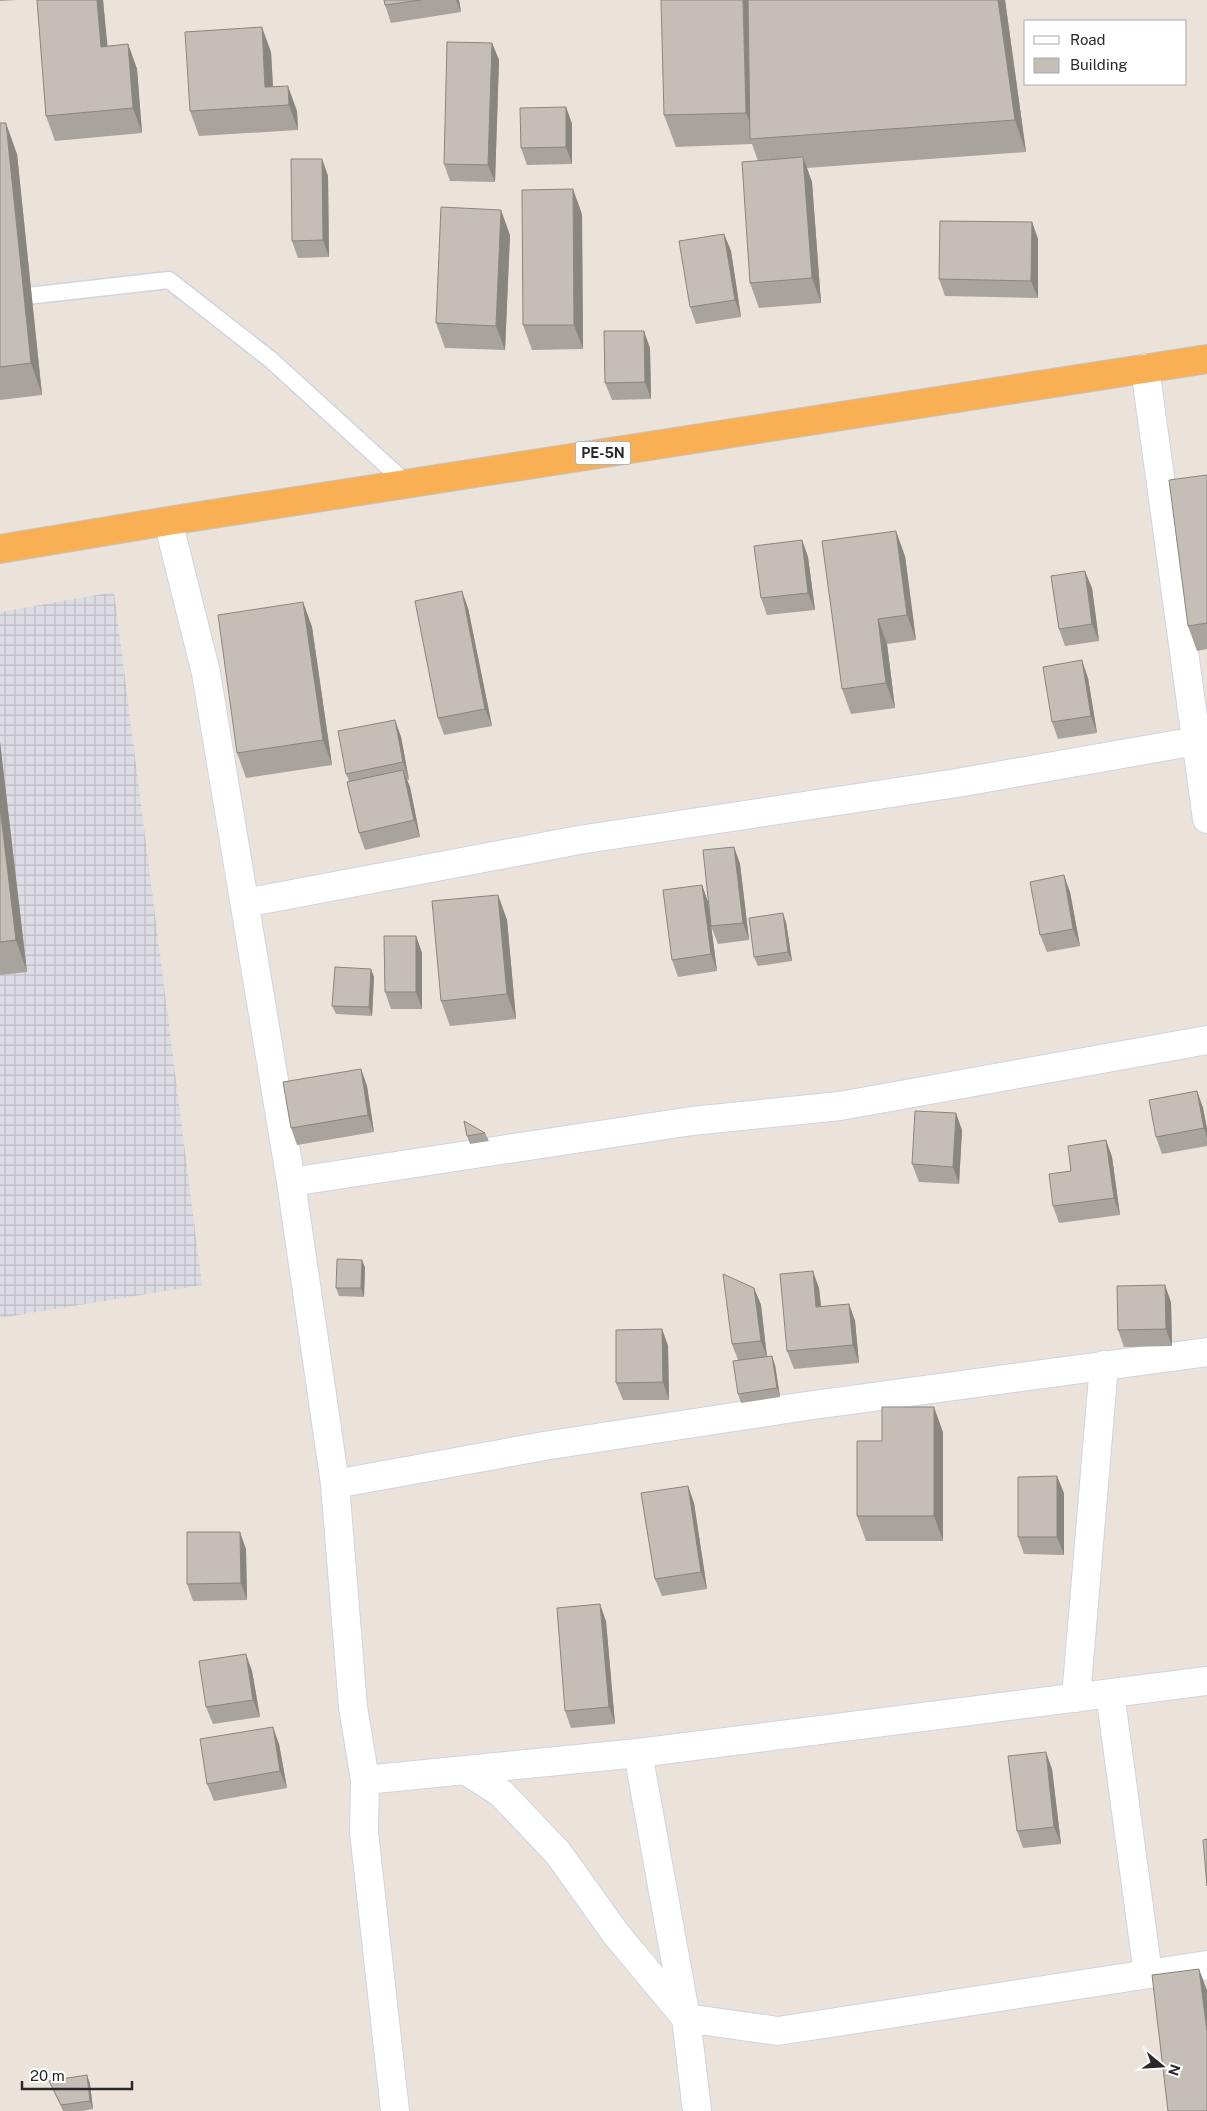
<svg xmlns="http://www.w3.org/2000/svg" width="1207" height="2111" viewBox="0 0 1207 2111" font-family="'Public Sans',sans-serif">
  <defs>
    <pattern id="industrial-grid" width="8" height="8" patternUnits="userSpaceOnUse" patternTransform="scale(1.25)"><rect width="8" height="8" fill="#dddbe3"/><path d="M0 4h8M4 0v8" fill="none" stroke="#bebcc3"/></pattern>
  </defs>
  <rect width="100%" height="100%" fill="#ebe3da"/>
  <path fill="url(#industrial-grid)" d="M114 592 202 1285 0 1318V612Z"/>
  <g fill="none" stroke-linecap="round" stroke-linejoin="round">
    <g stroke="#cfd3e2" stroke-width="19">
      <path id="service" d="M0 299 169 280 271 360 406 483"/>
    </g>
    <g stroke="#cfd3e2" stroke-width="30">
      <path id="minor" d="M1145 368 1207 819
        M168 521 206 673 291 1182 335 1484 353 1707 365 1780 364 1832 395 2111
        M245 903 579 840 957 783 1196 741
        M291 1182 692 1121 840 1106 1207 1040
        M335 1484 544 1446 806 1406 1207 1352
        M1110 1693 1148 1974
        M1076 1698 1104 1365
        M638 1753 686 2018 697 2111
        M465 1770 501 1793 558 1853 616 1934 686 2018 778 2031 1207 1965
        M365 1780 638 1753 1207 1681"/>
    </g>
    <g stroke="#c3c3c3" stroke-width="30">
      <path id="trunk" d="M0 549 168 521 1207 359"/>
    </g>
    <use href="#service" stroke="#fff" stroke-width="16"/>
    <use href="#minor" stroke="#fff" stroke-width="28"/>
    <use href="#trunk" stroke="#f9b054" stroke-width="28"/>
  </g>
  <path fill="#a9a39d" d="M0 0H18L0 1Z
    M37 0H103L107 46 128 44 137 69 142 133 55 141 46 116Z
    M384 0H459L461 12 391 23 385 5Z
    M1005 0 1026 152 807 168 812 182 821 303 759 308 750 283 758 161 752 144 676 147 664 115Z
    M492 43 499 60 495 182 450 181 444 164Z
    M271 52 273 87 297 111 298 130 199 136 190 111Z
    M566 107 572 124V164L527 165 521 148Z
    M0 123 17 154 42 395 0 400Z
    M322 159 328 176 329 257 298 258 292 241Z
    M582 214 583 349 532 350 523 325Z
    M1032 222 1038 239V298L945 296 939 279Z
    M724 234 731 251 741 317 696 324 690 307Z
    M510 235 505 350 445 348 436 323Z
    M650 348 651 399 612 400 605 383Z
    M1207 475V649L1197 651 1188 626Z
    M802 540 808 557 815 610 767 615 761 598Z
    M905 556 916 640 887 644 895 708 851 714 842 689Z
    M1092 588 1099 641 1065 646 1059 629Z
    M303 602 312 627 332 765 246 778 237 753Z
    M468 608 492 726 444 735 438 718Z
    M1088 678 1097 733 1058 739 1052 722Z
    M395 720 401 737 409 780H407L410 787 420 837 365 850 359 833 349 781 346 774Z
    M0 742 27 972 0 975Z
    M734 847 740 864 749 940 718 944 711 926Z
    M702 885 708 902 717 971 678 977 672 960Z
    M1070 892 1080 946 1047 952 1040 935Z
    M498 895 507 920 516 1019 450 1026 441 1001Z
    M786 922 792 961 758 966 754 957Z
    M416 936 422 953V1009H391L385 992Z
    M374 977 372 1016 336 1014 332 1006Z
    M361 1069 367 1086 374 1132 297 1145 291 1128Z
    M1197 1091 1203 1108 1207 1129V1146L1162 1154 1156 1137Z
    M962 1130 959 1184 919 1182 912 1164Z
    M485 1133 489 1141 470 1144 467 1136Z
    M1106 1140 1112 1157 1120 1215 1059 1223 1053 1206 1071 1171Z
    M362 1260 365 1268 364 1297 339 1296 336 1288Z
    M754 1288 761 1305 767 1356 775 1365 780 1397 741 1403 738 1394V1360L732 1344Z
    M819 1288 821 1307 849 1304 855 1321 859 1363 794 1369 787 1351Z
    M1171 1302 1172 1346 1124 1347 1118 1330Z
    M662 1329 668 1346 669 1400H623L616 1383Z
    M943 1432V1541H866L857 1516 882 1441Z
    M688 1486 694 1503 707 1589 662 1596 655 1579Z
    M1064 1493V1555L1024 1554 1018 1537Z
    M246 1549 247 1600 193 1601 187 1584Z
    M606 1621 615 1724 571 1728 565 1711Z
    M252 1671 260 1717 213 1724 206 1707Z
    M279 1744 287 1788 214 1801 207 1784Z
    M1052 1769 1061 1844 1023 1848 1017 1831Z
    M87 2075 90 2084 93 2109 82 2111H63L49 2081Z"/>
  <path fill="#89857f" d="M97 0H103L110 71 101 47Z
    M456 0H459L461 12Z
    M743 0H754L756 139 746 113Z
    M998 0H1005L1026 152 1015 120Z
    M262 27 271 52 274 106 265 87Z
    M492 43 499 60 495 182 488 165Z
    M128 44 137 69 142 133 133 108Z
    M288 86 297 111 298 130 289 105Z
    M566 107 572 124V164L566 147Z
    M6 123 17 154 42 395 31 363Z
    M803 157 812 182 821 303 812 278Z
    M322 159 328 176 329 257 323 240Z
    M573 189 582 214 583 349 574 325Z
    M501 210 510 235 505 350 496 326Z
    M1032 222 1038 239V298L1031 281Z
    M724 234 731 251 741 317 735 300Z
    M644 331 650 348 651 399 645 382Z
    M896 531 905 556 916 640 907 615Z
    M802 540 808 557 815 610 808 593Z
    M1085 571 1092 588 1099 641 1092 624Z
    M462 591 468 608 492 726 485 709Z
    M303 602 312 627 332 765 323 740Z
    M878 619 887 644 895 708 886 683Z
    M1082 660 1088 678 1097 733 1091 716Z
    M395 720 401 737 409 780 403 762Z
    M0 742 27 972 16 940 0 807Z
    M403 770 410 787 420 837 414 820Z
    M734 847 740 864 749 940 743 923Z
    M1064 875 1070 892 1080 946 1073 929Z
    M702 885 708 902 717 971 711 954Z
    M498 895 507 920 516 1019 507 994Z
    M783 913 786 922 792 961 788 952Z
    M416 936 422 953V1009L416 992Z
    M371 969 374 977 372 1016 369 1007Z
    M361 1069 367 1086 374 1132 368 1115Z
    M1197 1091 1203 1108 1207 1129V1138L1204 1128Z
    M956 1113 962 1130 959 1184 953 1167Z
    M1106 1140 1112 1157 1120 1215 1114 1198Z
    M362 1260 365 1268 364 1297 361 1288Z
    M813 1271 819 1288 823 1324 816 1307Z
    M1165 1285 1171 1302 1172 1346 1166 1329Z
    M754 1288 761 1305 767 1358 761 1341Z
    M849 1304 855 1321 859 1363 853 1345Z
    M662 1329 668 1346 669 1400 663 1382Z
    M772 1356 775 1365 780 1397 777 1388Z
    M934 1407 943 1432V1541L934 1516Z
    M1057 1476 1064 1493V1555L1057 1537Z
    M688 1486 694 1503 707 1589 701 1572Z
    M240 1532 246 1549 247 1600 241 1583Z
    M600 1604 606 1621 615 1724 609 1707Z
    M246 1654 252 1671 260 1717 253 1700Z
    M273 1727 279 1744 287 1788 280 1771Z
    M1046 1752 1052 1769 1061 1844 1054 1827Z
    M1199 1969 1207 1990V2032Z
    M87 2075 90 2084 93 2109 90 2101Z"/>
  <path fill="#c4beb6" stroke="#89857f" d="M37 0H97L101 47 128 44 133 108 46 116Z
    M384 0H421L385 5Z
    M661 0H743L746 113 664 115Z
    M748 0H998L1015 120 750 139Z
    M262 27 265 87 288 86 289 105 190 111 185 32Z
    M447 42 492 43 488 165 444 164Z
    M566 107V147L521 148 520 108Z
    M0 123H6L31 363 0 367Z
    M803 157 812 278 750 283 742 162Z
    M291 159H322L323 240 292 241Z
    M573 189 574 325H523L522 190Z
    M441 207 501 210 496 326 436 323Z
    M940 221 1032 222 1031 281 939 279Z
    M724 234 735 300 690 307 679 241Z
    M604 331H644L645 382 605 383Z
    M1207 475V623L1188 626 1169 480Z
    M896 531 907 615 878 619 886 683 842 689 822 541Z
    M802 540 808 593 761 598 754 546Z
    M1085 571 1092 624 1059 629 1051 576Z
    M462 591 485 709 438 718 415 601Z
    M303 602 323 740 237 753 218 615Z
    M1082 660 1091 716 1052 722 1043 667Z
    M395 720 403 762 346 774 338 731Z
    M403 770 414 820 359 833 347 782Z
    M0 807 16 940 0 942Z
    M734 847 743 923 711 926 703 850Z
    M1064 875 1073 929 1040 935 1030 882Z
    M702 885 711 954 672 960 663 890Z
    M498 895 507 994 441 1001 432 901Z
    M783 913 788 952 754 957 749 918Z
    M384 936H416V992H385Z
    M335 967 371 969 369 1007 332 1006Z
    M361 1069 368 1115 291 1128 283 1082Z
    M1197 1091 1204 1128 1156 1137 1149 1100Z
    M915 1111 956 1113 953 1167 912 1164Z
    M464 1121 485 1133 467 1136Z
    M1106 1140 1114 1198 1053 1206 1049 1174 1071 1171 1068 1146Z
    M337 1259 362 1260 361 1288H336Z
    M813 1271 816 1307 849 1304 853 1345 787 1351 780 1274Z
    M723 1274 754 1288 761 1341 732 1344Z
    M1165 1285 1166 1329 1118 1330 1117 1286Z
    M662 1329 663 1382 616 1383V1330Z
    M772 1356 777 1388 738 1394 733 1361Z
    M882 1407H934V1516H857V1441H882Z
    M1057 1476V1537H1018V1477Z
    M688 1486 701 1572 655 1579 641 1493Z
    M187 1532H240L241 1583 187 1584Z
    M600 1604 609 1707 565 1711 557 1608Z
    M246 1654 253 1700 206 1707 199 1661Z
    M273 1727 280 1771 207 1784 200 1739Z
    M1046 1752 1054 1827 1017 1831 1008 1756Z
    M1207 1839V1886L1203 1840Z
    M1199 1969 1207 2032V2111H1168L1152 1975Z
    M87 2075 90 2101 61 2105 49 2081Z"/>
  <g text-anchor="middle" stroke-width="4.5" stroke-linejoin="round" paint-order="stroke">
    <rect fill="#fff" stroke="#696969" stroke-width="1" x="575.5" y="441.5" width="55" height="23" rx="4"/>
    <g font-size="14" font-weight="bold" fill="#292929">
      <text x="603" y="458">PE-5N</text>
    </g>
  </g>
  <rect x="1024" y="20" width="162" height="65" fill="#ffffff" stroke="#a9a9a9"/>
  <rect x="1034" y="36" width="25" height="8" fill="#ffffff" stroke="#a9a9a9"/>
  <text x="1070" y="45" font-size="15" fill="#292929">Road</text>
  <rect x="1034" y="58" width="25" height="15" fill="#c4beb6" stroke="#a9a9a9"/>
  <text x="1070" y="70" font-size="15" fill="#292929">Building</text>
  <g transform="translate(1162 2066) rotate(108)" stroke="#ffffff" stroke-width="4" paint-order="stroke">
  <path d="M0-4L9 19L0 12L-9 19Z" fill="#292929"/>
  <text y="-8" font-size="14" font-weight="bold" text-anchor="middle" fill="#292929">N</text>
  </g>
  <path d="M22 2081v8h110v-8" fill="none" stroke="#292929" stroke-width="2.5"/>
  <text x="30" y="2081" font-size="15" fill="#292929" stroke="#ffffff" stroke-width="4" paint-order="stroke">20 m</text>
</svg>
